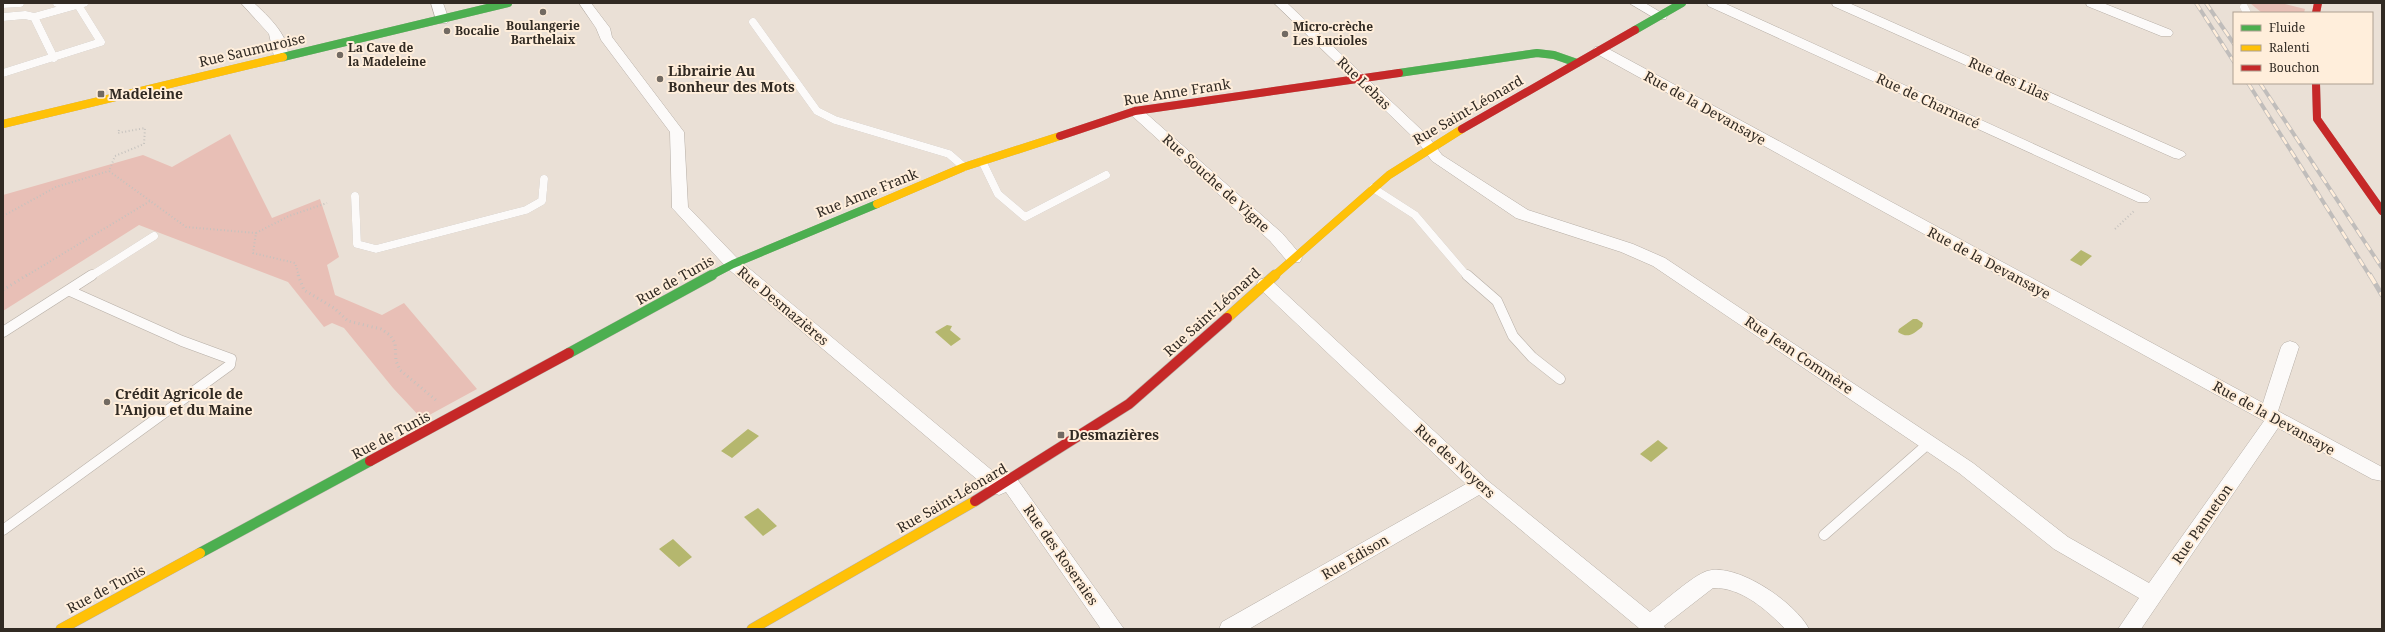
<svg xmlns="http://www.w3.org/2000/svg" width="2385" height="632" viewBox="0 0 2385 632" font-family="'Noto Serif',serif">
  <rect width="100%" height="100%" fill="#eae0d6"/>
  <path fill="#e8bfb6" d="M2250 3H2281L2305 9 2304 13H2262Z
    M230 134 272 218 320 199 339 257 327 265 335 295 382 315 404 303 477 389 422 419 393 388 344 328 332 323 324 327 288 282 139 225 3 311V195L143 155 172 167Z"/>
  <path fill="#b5b76e" d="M2081 250 2092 256 2081 266 2070 260Z
    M1913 319H1917L1923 323 1922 327C1913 334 1908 339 1898 332L1899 329Z
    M947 325 952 326 950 330 961 339 951 346 935 332Z
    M748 429 759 436 732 458 721 451Z
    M1658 440 1668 448 1651 462 1640 454Z
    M758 508 777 526 763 536 744 517Z
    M673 539 692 557 679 567 659 549Z"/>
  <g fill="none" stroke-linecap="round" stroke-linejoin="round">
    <g stroke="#b6aea6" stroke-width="8">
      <path id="lane-far1" d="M3 4 20 3
        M2244 7 2247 13
        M3 17 25 15 34 17 54 58
        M34 17 84 3
        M753 22 817 111 835 120 949 154 964 167
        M3 73 101 42 78 5 57 3
        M982 161 998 194 1025 217 1106 175
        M1373 188 1415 215 1467 276
        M355 196 357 244 376 249 526 210 542 201 544 179
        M91 276 154 236"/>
    </g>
    <g stroke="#b6aea6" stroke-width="11">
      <path id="lane" d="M1467 275 1497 301 1513 336 1532 357 1560 379
        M3 332 92 275
        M3 530 230 365 231 359 182 341 70 291
        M1824 535 1929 443"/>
    </g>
    <g stroke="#b6aea6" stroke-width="1">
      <path id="street" d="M241 3H254C266 14 297 42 285 61H275L269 34Z
        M431 3H443L449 20 447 23H437Z
        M579 3H591L610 28 612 37 684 132 688 207 739 260 1000 477 1008 473 1015 476 1124 629H1101L1006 492 999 495 992 492 727 268 675 211 672 208 670 132 601 40 596 28Z
        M1274 3H1287L1428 136 1442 155 1528 210 1633 244 1665 258 1973 463 2068 537 2149 583 2264 421 1595 53 1593 50 1595 47H1605L2263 403 2281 347 2284 343 2290 341 2296 343 2299 347 2278 411 2382 467V481L2372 479 2278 428 2141 629H2118L2139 598 2054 549 1959 473 1653 266 1621 252 1516 218 1432 161 1418 142Z
        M1629 3H1645L1667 16 1666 19H1656Z
        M1707 3H1724L2148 196 2151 199 2148 202H2138L1708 6Z
        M1832 3H1849L2184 152 2186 155 2179 159 2174 158 1833 6Z
        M2086 3H2103L2171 30 2173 33 2171 36H2161L2087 6Z
        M1135 107 1140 108 1282 233 1300 254 1302 258 1300 262H1288L1270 241 1130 114 1128 111Z
        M1265 278 1271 280 1487 480 1650 612C1664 602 1692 576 1707 571 1737 562 1796 603 1809 629H1785C1767 610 1741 587 1713 588L1664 626 1666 629H1640L1479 495 1249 629H1219L1222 622 1466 484 1259 288 1257 284 1259 280Z"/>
    </g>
    <g stroke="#b6aea6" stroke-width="8">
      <path id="fast-far1" d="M1635 30 1682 3
        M283 57 508 3
        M1399 73 1537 53 1554 55 1577 63
        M710 276 733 264 877 204"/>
    </g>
    <g stroke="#b6aea6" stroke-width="11">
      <path id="fast" d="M569 353 712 275
        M200 553 370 461"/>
    </g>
    <g stroke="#b6aea6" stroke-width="8">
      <path id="slow-far1" d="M3 124 283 57
        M877 204 964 167 1060 136
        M1274 276 1389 175 1462 129"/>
    </g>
    <g stroke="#b6aea6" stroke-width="11">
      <path id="slow" d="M1227 318 1275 275
        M61 629 200 553
        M752 629 975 501"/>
    </g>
    <g stroke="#b6aea6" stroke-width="8">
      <path id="jam-far1" d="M2316 13 2318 3
        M2316 83 2317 119 2382 211
        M1462 129 1635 30
        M1060 136 1135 111 1399 73"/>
    </g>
    <g stroke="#b6aea6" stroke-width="11">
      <path id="jam" d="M370 461 569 353
        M975 501 1129 404 1227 318"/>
    </g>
    <path stroke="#c5c2be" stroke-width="2" stroke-dasharray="1 2.5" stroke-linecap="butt" d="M119 130 118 133 145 128 144 144 115 156 109 171 186 227 256 233
      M3 216 56 187 109 171
      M2115 229 2134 211
      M26 276 150 201
      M299 276 295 263 253 253 256 233 289 216 327 203"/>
    <path stroke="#c5c2be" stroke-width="3" stroke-dasharray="1 3.5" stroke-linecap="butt" d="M298 275 304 290 334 308 348 321 381 329 390 335 395 343 396 361 400 370 437 401
      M3 290 27 275"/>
    <use href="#lane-far1" stroke="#fcfaf9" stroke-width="8"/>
    <use href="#lane" stroke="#fcfaf9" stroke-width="10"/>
    <use href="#street" fill="#fcfaf9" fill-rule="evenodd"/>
    <use href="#fast-far1" stroke="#4caf50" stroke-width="8"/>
    <use href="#fast" stroke="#4caf50" stroke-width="10"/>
    <use href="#slow-far1" stroke="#ffc107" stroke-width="8"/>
    <use href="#slow" stroke="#ffc107" stroke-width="10"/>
    <use href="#jam-far1" stroke="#c62828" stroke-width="8"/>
    <use href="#jam" stroke="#c62828" stroke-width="10"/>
    <g stroke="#c0bdbb" stroke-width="4">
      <path id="rail-far1" d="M2196 3 2234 62
        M2206 3 2234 44
        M2248 83 2370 276
        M2260 83 2382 268"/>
    </g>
    <g stroke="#c0bdbb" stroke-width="5">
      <path id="rail" d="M2370 275 2382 295"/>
    </g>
    <use href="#rail-far1" stroke="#ffeedb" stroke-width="2.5" stroke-dasharray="8" stroke-linecap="butt"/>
    <use href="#rail" stroke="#ffeedb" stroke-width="3.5" stroke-dasharray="10" stroke-linecap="butt"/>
  </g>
  <g fill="#726a62" stroke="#ffeedb" stroke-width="1.5">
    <circle cx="543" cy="12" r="4"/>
    <circle cx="447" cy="31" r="4"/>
    <circle cx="1285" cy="34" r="4"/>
    <circle cx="340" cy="55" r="4"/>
    <circle cx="660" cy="79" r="4"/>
    <rect x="97" y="90" width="8" height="8" rx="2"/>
    <circle cx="107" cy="402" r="4"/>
    <rect x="1057" y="431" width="8" height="8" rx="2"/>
  </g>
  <g text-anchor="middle" stroke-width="4" stroke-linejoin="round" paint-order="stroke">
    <g font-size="12" font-weight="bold" fill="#312a23" stroke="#ffeedb" text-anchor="start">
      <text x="543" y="30" text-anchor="middle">Boulangerie<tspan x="543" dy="14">Barthelaix</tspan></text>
      <text x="1293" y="31">Micro-crèche<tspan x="1293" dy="14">Les Lucioles</tspan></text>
      <text x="455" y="35">Bocalie</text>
      <text x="348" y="52">La Cave de<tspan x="348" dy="14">la Madeleine</tspan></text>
    </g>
    <g font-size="14" fill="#312a23" stroke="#ffeedb">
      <text transform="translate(252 50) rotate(-13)" y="5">Rue Saumuroise</text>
      <text transform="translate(2009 79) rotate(24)" y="5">Rue des Lilas</text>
      <text transform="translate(1364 83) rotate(44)" y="5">Rue Lebas</text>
      <text transform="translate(1177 92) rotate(-9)" y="5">Rue Anne Frank</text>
      <text transform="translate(1928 101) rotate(25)" y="5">Rue de Charnacé</text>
      <text transform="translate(1705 108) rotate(29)" y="5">Rue de la Devansaye</text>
      <text transform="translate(1468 110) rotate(-30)" y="5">Rue Saint-Léonard</text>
      <text transform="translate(1216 183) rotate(42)" y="5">Rue Souche de Vigne</text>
      <text transform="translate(867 193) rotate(-22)" y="5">Rue Anne Frank</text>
      <text transform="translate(1989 263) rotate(28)" y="5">Rue de la Devansaye</text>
      <text transform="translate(675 280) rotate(-29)" y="5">Rue de Tunis</text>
      <text transform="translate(783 306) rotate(40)" y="5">Rue Desmazières</text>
      <text transform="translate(1212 312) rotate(-42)" y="5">Rue Saint-Léonard</text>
      <text transform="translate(1799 355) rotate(34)" y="5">Rue Jean Commère</text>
      <text transform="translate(2274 418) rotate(29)" y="5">Rue de la Devansaye</text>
      <text transform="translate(391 435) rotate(-28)" y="5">Rue de Tunis</text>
      <text transform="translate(1455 461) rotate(42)" y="5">Rue des Noyers</text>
      <text transform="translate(952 498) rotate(-30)" y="5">Rue Saint-Léonard</text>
      <text transform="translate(2202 524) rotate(-55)" y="5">Rue Panneton</text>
      <text transform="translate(1061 555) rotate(55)" y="5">Rue des Roseraies</text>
      <text transform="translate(1355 557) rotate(-30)" y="5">Rue Edison</text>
      <text transform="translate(106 589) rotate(-28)" y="5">Rue de Tunis</text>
    </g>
    <g font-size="14" font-weight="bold" fill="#312a23" stroke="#ffeedb" text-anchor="start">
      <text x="668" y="76">Librairie Au<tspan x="668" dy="16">Bonheur des Mots</tspan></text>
      <text x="109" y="99">Madeleine</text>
      <text x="115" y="399">Crédit Agricole de<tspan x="115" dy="16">l'Anjou et du Maine</tspan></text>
      <text x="1069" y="440">Desmazières</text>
    </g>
  </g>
  <rect width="2385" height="632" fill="none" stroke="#312a23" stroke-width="8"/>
  <rect x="2233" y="12" width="140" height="72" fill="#ffeedb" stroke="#ada091"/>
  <rect x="2241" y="25" width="20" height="6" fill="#4caf50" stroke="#ada091"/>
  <text x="2269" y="32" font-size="12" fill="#312a23">Fluide</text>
  <rect x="2241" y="45" width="20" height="6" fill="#ffc107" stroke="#ada091"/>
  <text x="2269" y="52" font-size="12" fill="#312a23">Ralenti</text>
  <rect x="2241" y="65" width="20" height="6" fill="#c62828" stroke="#ada091"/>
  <text x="2269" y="72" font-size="12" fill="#312a23">Bouchon</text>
</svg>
